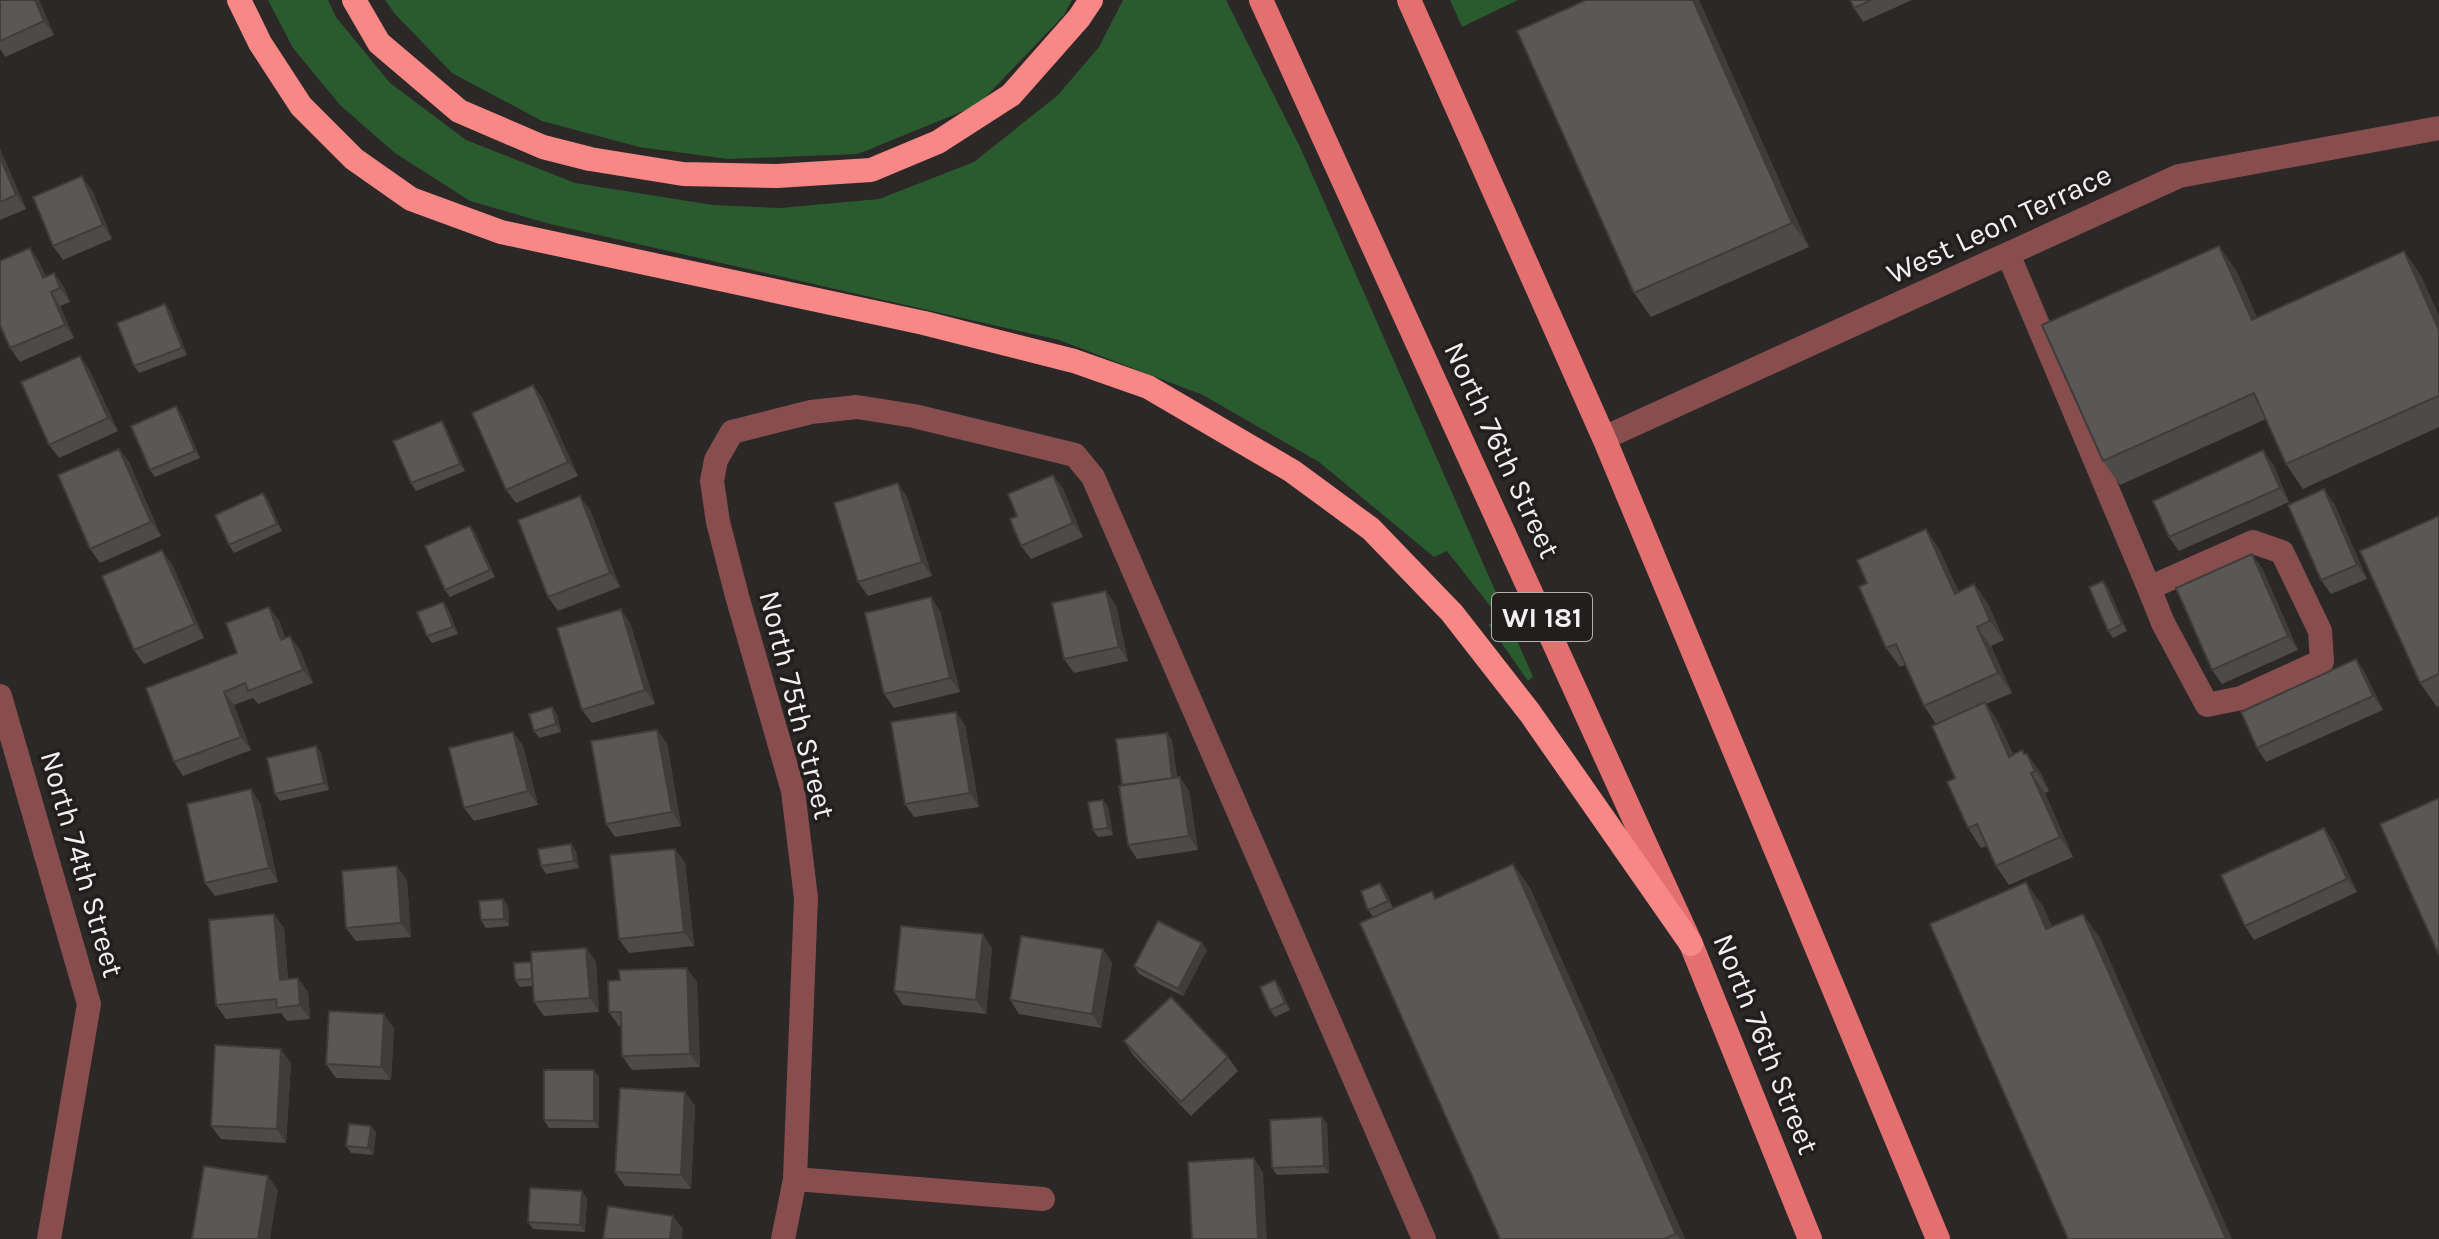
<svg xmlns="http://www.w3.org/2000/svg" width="2439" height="1239" viewBox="0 0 2439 1239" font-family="Karla,sans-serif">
  <rect width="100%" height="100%" fill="#2b2827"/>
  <path fill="#295b2e" d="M268 0H328L336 17 390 83 466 140 575 183 713 205 780 208 879 199 974 162 1058 95 1099 47 1123 0H1226L1300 147 1533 677 1528 681 1489 625 1498 616 1447 551 1434 557 1319 462 1203 395 1059 340 550 224 470 201 395 153 340 105 293 48Z
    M385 0H1072L1064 15 978 105 858 154 728 159 639 147 542 121 452 73 395 14Z
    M1450 0H1518L1462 27Z"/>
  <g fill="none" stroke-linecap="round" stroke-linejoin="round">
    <path stroke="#874e4d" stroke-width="24" d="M2008 254 2025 294 2149 588 2163 623 2207 705 2241 698 2322 661 2320 631 2282 552 2253 542 2149 588
      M1604 438 2179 176 2439 128
      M0 696 89 1004 49 1239
      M795 1179 1043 1199
      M783 1239 795 1179 806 898 793 791 737 596 718 522 712 481 716 460 732 432 811 412 857 407 914 416 1075 455 1093 477 1424 1239"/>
    <path stroke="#e36f6f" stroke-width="24" d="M1261 0 1691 944 1810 1239
      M1409 0 1604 438 1938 1239"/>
    <path stroke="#f88886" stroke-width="24" d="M239 0 260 43 301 106 354 159 411 199 501 232 924 323 1074 361 1148 387 1292 471 1371 529 1452 613 1530 713 1691 944
      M354 0 379 43 459 111 543 147 590 159 683 174 777 176 871 170 938 142 1011 95 1079 18 1091 0"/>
  </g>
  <path fill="#4d4b4a" d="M0 0H39L54 35 5 57 0 49Z
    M1586 0H1699L1809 247 1651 317 1634 293Z
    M1850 0H1912L1863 22 1854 8Z
    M0 149 26 209 0 220Z
    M92 190 112 239 63 260 53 246Z
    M30 248 39 262 46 277 54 273 64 287 70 302 60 306 74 338 20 362 10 348Z
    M2404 251 2421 276 2439 316V427L2303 489 2286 464 2266 419 2120 485 2103 461 2236 270 2257 318Z
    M165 304 170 311 187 355 139 373 134 366Z
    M89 369 118 431 59 458 49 445Z
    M543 399 578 476 516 503 506 490Z
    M181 413 200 458 155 477 150 470Z
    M442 421 446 428 465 471 416 491 411 483Z
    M119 449 129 462 161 536 100 563 90 549Z
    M2273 464 2289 502 2179 551 2169 537Z
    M1053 475 1063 489 1083 537 1031 559 1021 546 1017 516Z
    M907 497 932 576 868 596 858 582Z
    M268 500 282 531 234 553 229 545Z
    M2334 503 2367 579 2331 594 2321 580Z
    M590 510 620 587 558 611 548 597Z
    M2439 516V706L2437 707 2420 683Z
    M470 526 475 533 495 577 450 597 445 590Z
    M1939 549 1959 592 1974 584 1988 604 2004 640 1991 646 2012 693 1986 704 1998 722 2013 754 2022 750 2041 773 2049 791 2045 793 2073 857 2009 885 1996 866 1987 846 1981 848 1968 828 1955 778 1936 724 1924 706 1905 665 1900 667 1886 648 1867 583Z
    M172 564 204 638 144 664 134 650Z
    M2262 568 2298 650 2222 684 2212 670Z
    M2108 588 2127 631 2113 638 2108 631Z
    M443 602 448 609 458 634 432 643 427 636Z
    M1116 605 1128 661 1074 673 1064 659Z
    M940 611 960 692 894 708 884 694Z
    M279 620 285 638 300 650 313 683 258 704 253 698 234 705 251 750 183 776 174 762 237 653Z
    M630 623 655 704 592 723 582 710Z
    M2356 659 2365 673 2383 710 2266 762 2257 748Z
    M557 714 561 732 539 738 534 731Z
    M965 725 979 807 914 817 905 804Z
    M513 732 523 746 538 805 474 821 464 808Z
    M1167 733 1172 740 1177 777H1180L1189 791 1198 850 1137 859 1128 845Z
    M667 743 681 826 615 837 606 824Z
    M316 746 321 753 329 790 280 801 275 794Z
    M1103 800 1108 807 1113 835 1098 837 1093 830Z
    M260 803 278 882 215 896 205 883Z
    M2333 841 2357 892 2254 940 2245 926Z
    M571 844 576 851 579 868 546 874 541 866Z
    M685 862 694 946 629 953 619 939Z
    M1513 864 1530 888 1685 1239H1500L1432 891 1436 898Z
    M407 880 411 937 356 941 346 928Z
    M1380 883 1385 890 1393 908 1373 917 1368 910Z
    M508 906 509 926 486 928 481 920Z
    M284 928 288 979 308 992 310 1019 287 1021 281 1013 226 1019 216 1005Z
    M586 948 596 962 599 1012 544 1016 534 1002 533 986 520 987 515 980 531 962Z
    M992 948 986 1014 903 1005 894 991Z
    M1103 949 1112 963 1101 1028 1019 1014 1010 1000Z
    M1207 950 1183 996 1139 974 1134 966Z
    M697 982 700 1067 632 1070 622 1056 621 1026H619L609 1012Z
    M1280 987 1290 1010 1275 1017 1270 1010Z
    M394 1028 391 1080 336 1078 326 1064Z
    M1124 1041 1228 1057 1238 1071 1191 1116 1133 1055Z
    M291 1063 286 1143 221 1139 211 1126Z
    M599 1077V1128H549L544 1120Z
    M685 1092 695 1106 691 1189 625 1186 615 1172Z
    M1322 1117 1327 1124 1329 1173 1277 1175 1272 1168Z
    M371 1126 376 1133 373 1155 351 1153 346 1146Z
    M587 1198 585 1232 533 1229 528 1222Z"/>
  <path fill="#3f3d3c" d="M35 0H39L54 35 44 21Z
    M1693 0H1699L1809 247 1792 223Z
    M0 149 26 209 16 195 0 157Z
    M82 176 92 190 112 239 103 225Z
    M2219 246 2236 270 2269 344 2252 320Z
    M30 248 39 262 53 292 43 278Z
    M2404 251 2421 276 2439 316V330Z
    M54 273 64 287 70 302 60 288Z
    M51 292 60 306 74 338 65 325Z
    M165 304 170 311 187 355 182 348Z
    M80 356 89 369 118 431 108 418Z
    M533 385 543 399 578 476 568 462Z
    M176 406 181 413 200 458 195 451Z
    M442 421 446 428 465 471 460 464Z
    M119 449 129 462 161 536 151 522Z
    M2263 450 2273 464 2289 502 2280 488Z
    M1053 475 1063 489 1083 537 1073 523Z
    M898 483 907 497 932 576 922 562Z
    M2324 489 2334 503 2367 579 2357 565Z
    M263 493 268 500 282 531 277 524Z
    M580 496 590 510 620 587 610 573Z
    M470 526 475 533 495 577 490 570Z
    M1926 529 1939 549 1969 613 1955 594Z
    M162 550 172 564 204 638 195 624Z
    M2252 554 2262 568 2298 650 2288 636Z
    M2103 581 2108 588 2127 631 2122 624Z
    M1974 584 1988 604 2004 640 1990 621Z
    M1106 591 1116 605 1128 661 1119 647Z
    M931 597 940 611 960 692 950 678Z
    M443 602 448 609 458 634 453 627Z
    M269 607 279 620 291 653 281 640Z
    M621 609 630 623 655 704 645 690Z
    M1977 627 1991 646 2012 693 1998 673Z
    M290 636 300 650 313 683 303 670Z
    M2356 659 2365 673 2383 710 2373 696Z
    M224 692 234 705 251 750 241 737Z
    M1985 702 1998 722 2022 776 2009 757Z
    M552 707 557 714 561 732 556 724Z
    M956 712 965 725 979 807 970 793Z
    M657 730 667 743 681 826 672 812Z
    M513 732 523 746 538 805 528 791Z
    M1167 733 1172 740 1178 786 1173 779Z
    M316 746 321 753 329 790 324 783Z
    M2022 750 2032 765 2027 754 2041 773 2049 791Z
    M2031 773 2045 793 2073 857 2060 837Z
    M1180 777 1189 791 1198 850 1189 836Z
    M251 789 260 803 278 882 269 868Z
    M1103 800 1108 807 1113 835 1108 828Z
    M2324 828 2333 841 2357 892 2347 879Z
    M571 844 576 851 579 868 574 861Z
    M675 849 685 862 694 946 684 932Z
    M1513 864 1530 888 1685 1239H1680L1676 1234Z
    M397 866 407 880 411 937 401 923Z
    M2026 882 2043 906 2064 954 2046 929Z
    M1380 883 1385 890 1393 908 1388 901Z
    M503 899 508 906 509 926 504 919Z
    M274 914 284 928 289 994 280 980Z
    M2083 914 2100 938 2232 1239H2226Z
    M983 934 992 948 986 1014 976 1000Z
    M1202 943 1207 950 1183 996 1178 989Z
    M586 948 596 962 599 1012 590 998Z
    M1103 949 1112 963 1101 1028 1092 1014Z
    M687 968 697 982 700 1067 690 1054Z
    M298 978 308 992 310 1019 300 1005Z
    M1275 980 1280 987 1290 1010 1285 1003Z
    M384 1014 394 1028 391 1080 381 1067Z
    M281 1049 291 1063 286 1143 277 1129Z
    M594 1070 599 1077V1128L594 1121Z
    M685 1092 695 1106 691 1189 681 1175Z
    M1322 1117 1327 1124 1329 1173 1324 1166Z
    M371 1126 376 1133 373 1155 368 1148Z
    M1254 1158 1263 1172 1267 1239H1258Z
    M268 1176 278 1190 270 1239H258Z
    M582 1191 587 1198 585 1232 580 1225Z
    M673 1216 683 1229 682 1239H670Z"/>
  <path fill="#5a5756" stroke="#3f3d3c" stroke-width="2" d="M0 0H35L44 21 0 41Z
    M1586 0H1693L1792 223 1634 293 1517 31Z
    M1850 0H1872L1854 8Z
    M0 157 16 195 0 202Z
    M82 176 103 225 53 246 33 197Z
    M2219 246 2252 320 2404 251 2439 330V397L2438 396 2286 464 2254 393 2103 461 2042 325Z
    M30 248 43 278 54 273 60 288 51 292 65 325 10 348 0 325V261Z
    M165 304 182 348 134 366 117 323Z
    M80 356 108 418 49 445 21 382Z
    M533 385 568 462 506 490 472 413Z
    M176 406 195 451 150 470 131 426Z
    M442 421 460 464 411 483 393 441Z
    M119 449 151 522 90 549 58 475Z
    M2263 450 2280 488 2169 537 2153 501Z
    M1053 475 1073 523 1021 546 1010 519 1017 516 1008 494Z
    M898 483 922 562 858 582 834 503Z
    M2324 489 2357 565 2321 580 2288 505Z
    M263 493 277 524 229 545 215 515Z
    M580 496 610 573 548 597 518 520Z
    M2439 516V674L2420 683 2360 551Z
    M470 526 490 570 445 590 425 546Z
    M1926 529 1955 594 1974 584 1990 621 1977 627 1998 673 1924 706 1896 644 1886 648 1859 587 1867 583 1857 560Z
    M162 550 195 624 134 650 102 576Z
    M2252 554 2288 636 2212 670 2176 588Z
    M2103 581 2122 624 2108 631 2089 587Z
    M1106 591 1119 647 1064 659 1052 603Z
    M931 597 950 678 884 694 865 613Z
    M443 602 453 627 427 636 417 612Z
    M269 607 281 640 290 636 303 670 248 691 245 683 224 692 241 737 174 762 146 688 237 653 226 623Z
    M621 609 645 690 582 710 557 628Z
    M2356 659 2373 696 2257 748 2241 712Z
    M1985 702 2009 757 2022 750 2024 754H2027L2035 771 2031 773 2060 837 1996 866 1977 824 1968 828 1947 782 1955 778 1932 726Z
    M552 707 556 724 534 731 529 714Z
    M956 712 970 793 905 804 891 722Z
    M657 730 672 812 606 824 591 741Z
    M513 732 528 791 464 808 449 748Z
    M1167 733 1172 778 1122 785 1116 739Z
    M316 746 324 783 275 794 267 758Z
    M1180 777 1189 836 1128 845 1119 786Z
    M251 789 269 868 205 883 187 804Z
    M2439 798V955L2380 824Z
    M1103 800 1108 828 1093 830 1088 802Z
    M2324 828 2347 879 2245 926 2221 875Z
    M571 844 574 861 541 866 538 849Z
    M675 849 684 932 619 939 610 855Z
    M1513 864 1676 1234 1664 1239H1500L1360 923 1432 891 1435 899Z
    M397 866 401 923 346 928 342 871Z
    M2026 882 2046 929 2083 914 2226 1239H2068L1930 924Z
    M1380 883 1388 901 1368 910 1361 891Z
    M503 899 504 919 481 920 479 901Z
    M274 914 280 980 298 978 300 1005 277 1008 276 999 216 1005 209 920Z
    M1158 921 1202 943 1178 989 1134 966Z
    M901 926 983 934 976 1000 894 991Z
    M1021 936 1103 949 1092 1014 1010 1000Z
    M586 948 590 998 534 1002 531 952Z
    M531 962 532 979 515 980 514 963Z
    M687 968 690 1054 622 1056 621 1012H609L608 981 620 980 619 970Z
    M1275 980 1285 1003 1270 1010 1260 987Z
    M1171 997 1228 1057 1181 1102 1124 1041Z
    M329 1011 384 1014 381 1067 326 1064Z
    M215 1045 281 1049 277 1129 211 1126Z
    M544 1070H594V1121L544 1120Z
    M620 1088 685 1092 681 1175 615 1172Z
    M1322 1117 1324 1166 1272 1168 1270 1120Z
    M349 1124 371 1126 368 1148 346 1146Z
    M1254 1158 1258 1239H1192L1188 1162Z
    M204 1166 268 1176 258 1239H192Z
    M530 1188 582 1191 580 1225 528 1222Z
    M608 1206 673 1216 670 1239H603Z"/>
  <g text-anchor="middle" stroke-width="7" stroke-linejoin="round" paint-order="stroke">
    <rect fill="#211f1e" stroke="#b3b1b1" stroke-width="2" x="1492" y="593" width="100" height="48" rx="6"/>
    <g font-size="28" font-weight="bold" fill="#f2f0f0">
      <text x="1542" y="627">WI 181</text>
    </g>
    <g font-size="30" fill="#f2f0f0" stroke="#211f1e">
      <text transform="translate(1999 224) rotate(-25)" y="10">West Leon Terrace</text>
      <text transform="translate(1502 450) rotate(65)" y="10">North 76th Street</text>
      <text transform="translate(797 705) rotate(76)" y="10">North 75th Street</text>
      <text transform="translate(82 864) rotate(74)" y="10">North 74th Street</text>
      <text transform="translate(1766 1044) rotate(68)" y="10">North 76th Street</text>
    </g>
  </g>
</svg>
